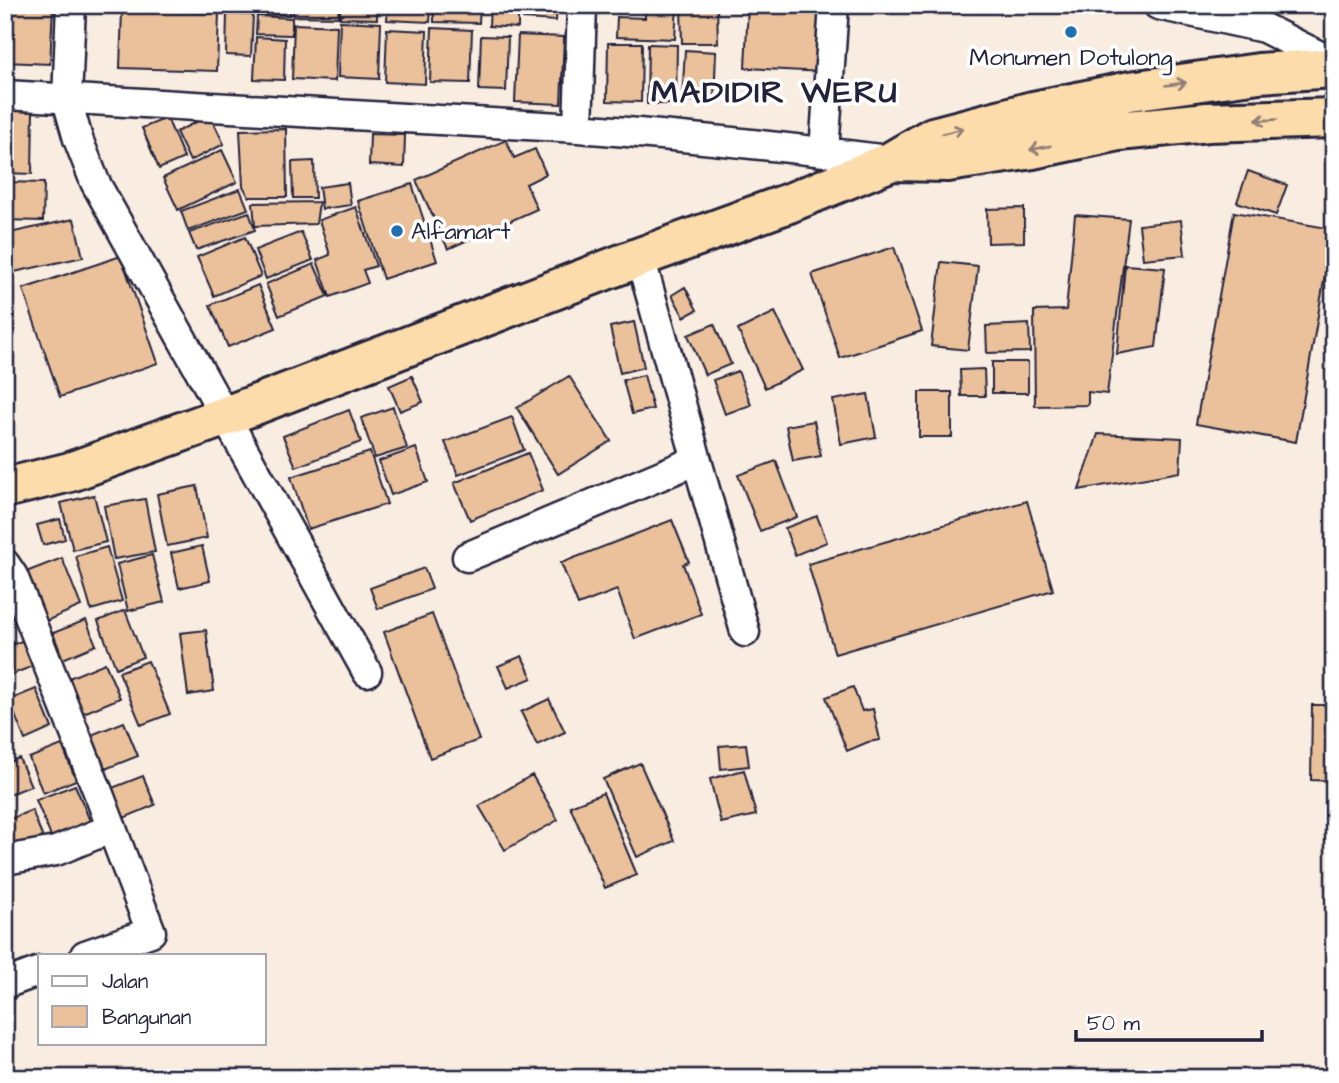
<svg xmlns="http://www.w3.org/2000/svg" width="1339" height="1083" viewBox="0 0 1339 1083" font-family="'Architects Daughter',sans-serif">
  <rect width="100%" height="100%" fill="#f9ece1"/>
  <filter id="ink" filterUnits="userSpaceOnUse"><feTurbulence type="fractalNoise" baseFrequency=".0143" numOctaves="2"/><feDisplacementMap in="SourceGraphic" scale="14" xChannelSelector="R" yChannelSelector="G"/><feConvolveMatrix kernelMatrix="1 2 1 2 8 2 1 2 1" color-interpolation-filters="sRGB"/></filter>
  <g filter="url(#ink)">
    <path fill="#ebc19b" stroke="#22223b" stroke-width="2" d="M5 5 53 6 50 64 5 62Z
      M253 5H290V15L253 14Z
      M293 5H339L338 17 293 16Z
      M340 5H377V19L340 18Z
      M388 5H431L430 22 387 20Z
      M434 5H480L479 23 434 22Z
      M490 5H518V28L489 26Z
      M523 5H557L556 21 523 19Z
      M645 5H677L675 39 616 37 617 17 645 18Z
      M681 5H717L718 43H682Z
      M748 5H827L824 72 745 68Z
      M122 10 219 13 217 71 120 68Z
      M227 14 253 15 251 56 226 55Z
      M257 16 292 18V35L256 34Z
      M340 21 381 23 379 79 338 77Z
      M294 24 337 26 335 81 292 79Z
      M432 28 472 30 470 83 430 82Z
      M387 29 427 31 425 84 385 82Z
      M518 35 564 37 561 104 515 102Z
      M481 36 508 37 506 91 479 90Z
      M256 37 285 39 284 80 254 79Z
      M608 43H642L641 102 607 101Z
      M648 44 677 45 676 104H647Z
      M685 50 716 52 714 102 682 100Z
      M5 110H33L32 174 5 173Z
      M210 115 224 144 190 161 176 132Z
      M167 118 184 158 159 169 142 128Z
      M286 129 287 197H249L243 186 240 130Z
      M370 134 405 135 404 167 369 165Z
      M506 140 514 158 535 149 546 174 526 184 537 209 448 249 416 180Z
      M222 150 237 182 178 210 163 178Z
      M314 161 315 198H293L292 162Z
      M1248 171 1287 185 1276 215 1237 202Z
      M5 182 44 183 43 221 5 220Z
      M348 183 351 205 322 209 319 187Z
      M412 184 437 261 383 279 358 201Z
      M240 189 248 209 188 231 181 211Z
      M319 202 316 224 255 226 253 203Z
      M356 207 376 266 363 270 368 283 330 297 317 260 330 255 319 220Z
      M1024 208V242L988 243 987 209Z
      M249 212 255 230 196 250 189 233Z
      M1234 212 1333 229 1296 442 1196 424Z
      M1075 215 1129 219 1107 394 1088 392V405L1035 406 1034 311 1066 310Z
      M74 219 83 257 5 274V234Z
      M1181 220 1185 255 1143 259 1139 225Z
      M301 232 313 260 266 279 255 250Z
      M245 237 261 276 214 296 197 257Z
      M894 247 922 331 840 358 812 274Z
      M121 256 158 363 60 397 23 289Z
      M941 262 978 266 968 350 931 346Z
      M314 264 328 296 279 316 266 284Z
      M1125 265 1165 268 1156 347 1117 354Z
      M258 285 276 328 228 347 210 305Z
      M685 287 697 310 684 317 672 295Z
      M775 312 803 370 765 388 738 330Z
      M634 322 644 367 620 373 610 327Z
      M714 324 731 364 705 375 688 335Z
      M1029 324 1030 352 987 353 986 326Z
      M992 362H1028V393H992Z
      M984 369 985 396H961L960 370Z
      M738 371 751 405 725 414 713 380Z
      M644 375 653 409 632 414 623 380Z
      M412 376 423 402 400 411 389 386Z
      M569 376 611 441 558 474 517 408Z
      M919 392H952V437H919Z
      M868 394 876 437 841 444 833 400Z
      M393 407 407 448 375 458 361 418Z
      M349 410 361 442 296 467 283 436Z
      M512 417 524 450 458 475 445 442Z
      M814 421 821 456 793 461 786 426Z
      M1098 434 1182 438 1180 472 1079 490Z
      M416 448 428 482 391 495 379 461Z
      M370 452 387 504 308 529 291 477Z
      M528 453 543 490 470 520 454 483Z
      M776 461 797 517 760 531 738 475Z
      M197 486 207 538 167 546 157 494Z
      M94 495 106 542 73 550 61 503Z
      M145 499 155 552 114 559 104 506Z
      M1027 501 1053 590 835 654 808 564Z
      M817 516 827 542 795 555 785 528Z
      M60 519 65 539 43 545 37 525Z
      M672 520 689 562 683 564 701 614 635 639 617 590 578 605 561 563Z
      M202 546 210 581 179 588 171 553Z
      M107 547 122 601 91 610 76 556Z
      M152 555 164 602 128 611 117 564Z
      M62 558 81 606 46 621 26 572Z
      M424 568 432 589 378 609 370 588Z
      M5 591 15 614 5 618Z
      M125 610 143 657 116 668 98 621Z
      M432 614 479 740 430 758 384 632Z
      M86 620 96 645 63 659 53 633Z
      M206 630 214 691 188 695 180 633Z
      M26 639 36 665 5 677V648Z
      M522 656 532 678 508 688 498 666Z
      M148 661 170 714 141 725 119 672Z
      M105 663 120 698 79 715 64 680Z
      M853 687 862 711 873 709 880 740 868 742 847 751 826 697Z
      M36 689 52 728 25 740 9 700Z
      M549 699 565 732 537 745 521 712Z
      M1312 705H1334V781L1311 780Z
      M124 722 138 756 100 771 86 737Z
      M746 744 749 766 721 769 719 746Z
      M62 745 76 780 43 793 29 758Z
      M19 758 31 786 5 796V764Z
      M640 763 674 841 637 857 603 779Z
      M744 770 756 815 721 823 710 779Z
      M532 775 558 820 505 850 479 806Z
      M143 776 155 805 119 820 107 790Z
      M75 785 93 828 54 844 36 800Z
      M603 793 637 875 605 888 570 806Z
      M32 810 44 841 14 853 5 832V821Z"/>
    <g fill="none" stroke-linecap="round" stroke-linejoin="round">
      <g stroke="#22223b" stroke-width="33">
        <path id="minor" d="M71 5 67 100 78 139 95 182 367 672
          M1158 5 1264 28 1334 63
          M5 95 578 128C682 136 786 147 889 160
          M578 128 582 5
          M824 152 834 5
          M640 257 745 632
          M467 557 697 460
          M5 564 13 576 100 797 151 932 85 955
          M5 860 56 851 112 828
          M5 984 40 971"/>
      </g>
      <g stroke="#22223b" stroke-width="44">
        <path id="highway" d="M892 161 948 162 1033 149 1119 131 1208 122 1334 118
          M5 488 70 472 226 416 640 257 789 203 892 161 933 137 1033 111 1130 91 1259 73 1334 68"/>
      </g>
      <use href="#minor" stroke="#fff" stroke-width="28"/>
      <use href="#highway" stroke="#fddcac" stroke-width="38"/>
    </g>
    <defs><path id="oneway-shaft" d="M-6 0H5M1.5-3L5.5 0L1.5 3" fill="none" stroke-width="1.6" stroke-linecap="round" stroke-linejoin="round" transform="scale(1.75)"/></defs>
    <g stroke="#907f74">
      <use href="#oneway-shaft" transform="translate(1176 84) rotate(-8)"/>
      <use href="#oneway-shaft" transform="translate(1266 120) rotate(178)"/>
      <use href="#oneway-shaft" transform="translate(953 131) rotate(-15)"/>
      <use href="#oneway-shaft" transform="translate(1040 148) rotate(169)"/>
    </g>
  </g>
  <g fill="#1f6fb2" stroke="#fff" stroke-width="2.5">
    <circle cx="1071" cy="32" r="7"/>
    <circle cx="397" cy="231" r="7"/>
  </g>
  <g text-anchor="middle" stroke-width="7" stroke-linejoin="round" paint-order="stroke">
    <g font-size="24" fill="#22223b" stroke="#fff">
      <text x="1071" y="65">Monumen Dotulong</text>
      <text x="411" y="239" text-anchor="start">Alfamart</text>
    </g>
    <g font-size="32" font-weight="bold" letter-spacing="2" fill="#22223b" stroke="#fff">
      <text x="775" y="102">MADIDIR WERU</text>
    </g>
  </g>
  <rect width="1339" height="1083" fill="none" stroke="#fff" stroke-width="28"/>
  <rect x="14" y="14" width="1311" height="1055" fill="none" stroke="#22223b" stroke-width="2.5" filter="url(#ink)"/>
  <rect x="38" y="954" width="228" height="91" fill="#ffffff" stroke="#a7a7b1" stroke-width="2"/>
  <rect x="52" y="976" width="35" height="10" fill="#ffffff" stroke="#a7a7b1" stroke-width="2"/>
  <text x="102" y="988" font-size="21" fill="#22223b">Jalan</text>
  <rect x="52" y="1006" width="35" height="21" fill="#ebc19b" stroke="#a7a7b1" stroke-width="2"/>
  <text x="102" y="1024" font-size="21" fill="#22223b">Bangunan</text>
  <path d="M1076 1030v10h186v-10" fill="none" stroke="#22223b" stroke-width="3.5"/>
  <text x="1087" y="1030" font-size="21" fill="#22223b" stroke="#ffffff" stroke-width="5" paint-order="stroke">50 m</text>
</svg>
